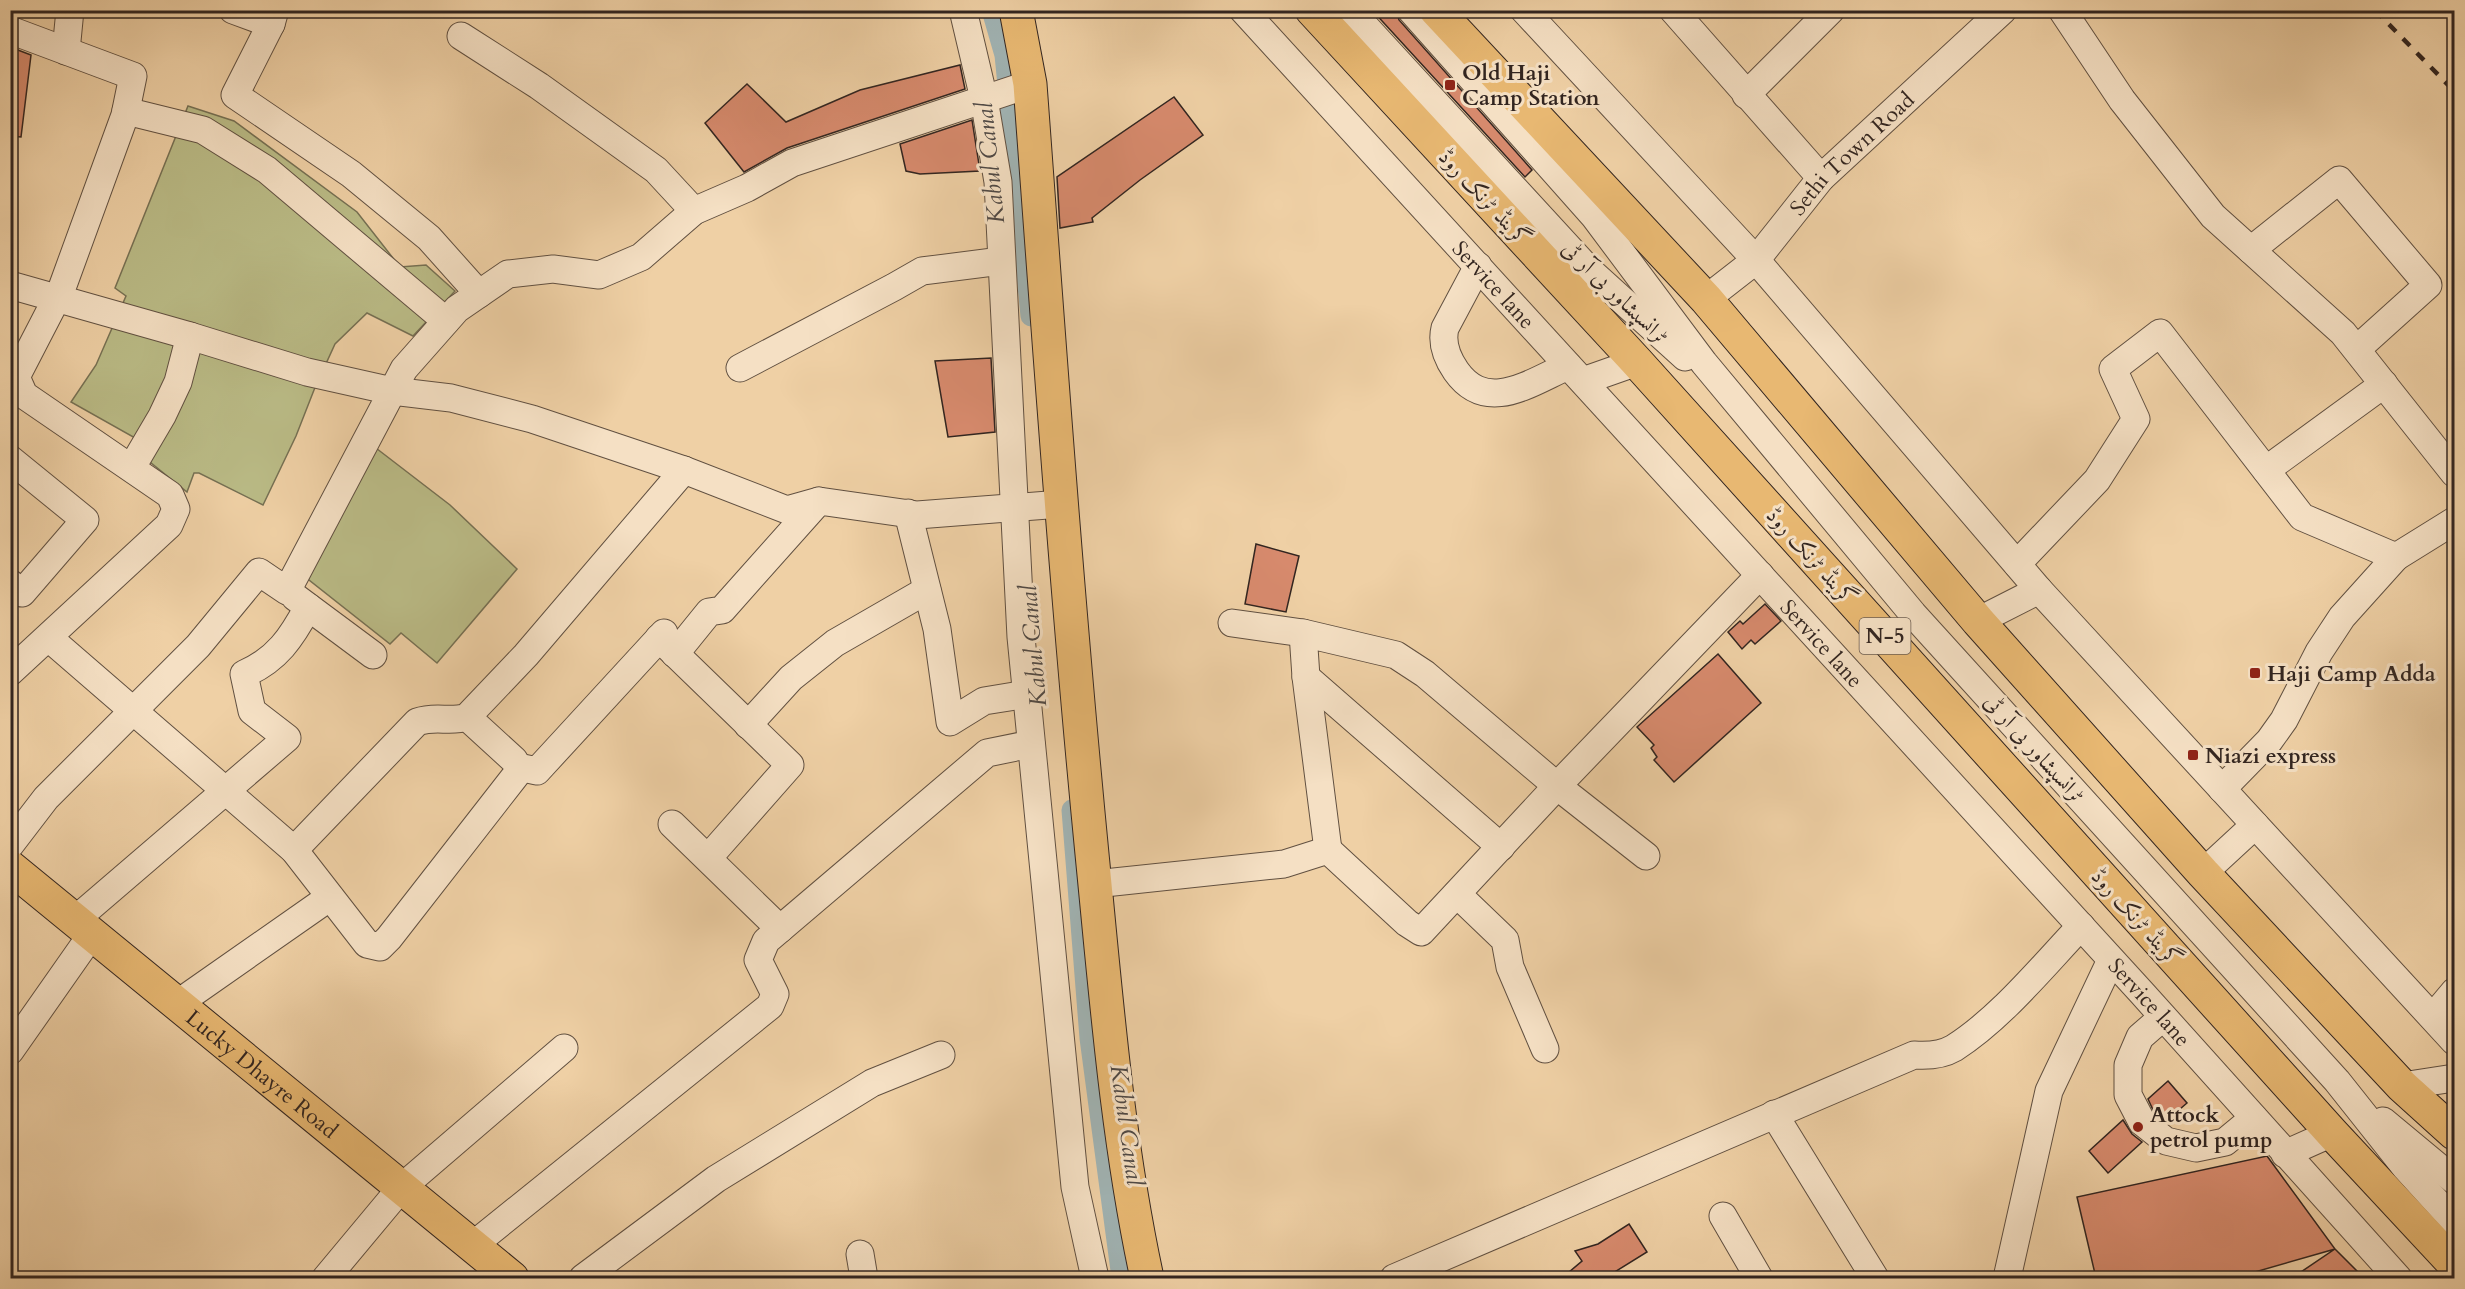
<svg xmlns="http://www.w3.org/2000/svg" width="2465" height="1289" viewBox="0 0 2465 1289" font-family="Cardo,Amiri,serif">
  <rect width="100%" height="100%" fill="#efd0a5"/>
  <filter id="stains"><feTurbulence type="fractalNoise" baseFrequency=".00333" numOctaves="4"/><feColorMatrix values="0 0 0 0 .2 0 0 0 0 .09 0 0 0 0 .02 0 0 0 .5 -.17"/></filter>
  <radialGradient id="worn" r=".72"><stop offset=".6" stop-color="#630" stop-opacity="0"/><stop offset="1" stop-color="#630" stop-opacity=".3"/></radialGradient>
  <path fill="#babb86" stroke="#767053" stroke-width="1.5" d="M188 106 234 121 357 212 400 267 426 265 455 291 413 336 367 313 335 344 314 390 296 436 263 505 199 473H194L187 492 145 458 137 439 71 402 96 365 126 296 115 288Z
    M372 445 450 505 517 569 437 663 401 633 390 644 304 576Z"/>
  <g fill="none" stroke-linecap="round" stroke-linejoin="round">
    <path stroke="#a0b3b3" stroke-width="21" d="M992 10 1005 55 1031 316
      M1072 810 1090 1038 1122 1278"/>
  </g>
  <path fill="#d78a6d" stroke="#322520" stroke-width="1.5" d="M1372 10H1396L1399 20 1532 170 1525 177Z
    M10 47 31 55 21 137 10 136Z
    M960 65 965 89 787 148 744 172 705 123 747 84 786 122 860 90Z
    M1174 97 1203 135 1140 180 1092 218 1093 222 1060 228 1057 177Z
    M972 120 980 171 920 174 906 171 900 144Z
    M991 358 995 432 948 437 935 361Z
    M1256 544 1299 556 1286 612 1245 604Z
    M1765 604 1781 621 1755 644 1751 640 1742 649 1728 632 1740 621 1743 624Z
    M1718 654 1761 703 1674 782 1654 760 1657 757 1651 748 1654 745 1637 727Z
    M2168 1081 2187 1103 2166 1121 2154 1112 2148 1099Z
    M2123 1120 2132 1134 2142 1142 2108 1173 2089 1151Z
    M2267 1156 2335 1249 2234 1278H2096L2077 1197Z
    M1629 1224 1647 1252 1605 1278H1562L1582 1261 1575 1251 1598 1244Z
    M2335 1249 2364 1278H2292Z"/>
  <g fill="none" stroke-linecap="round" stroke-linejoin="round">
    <g stroke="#615041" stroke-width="29">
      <g id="minor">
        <path d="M233 10 271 24"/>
        <path d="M275 10 271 24 235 95 351 174 429 238 479 294"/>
        <path d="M963 10 984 99 998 182 1021 637 1075 1187 1095 1278"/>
        <path id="s1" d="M1243 10 2142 993 2398 1278"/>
        <path d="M1350 10 1590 271 1685 357"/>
        <path d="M1411 10 1594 216 1704 363 1913 614 2337 1081 2406 1168 2454 1221"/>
        <path d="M1524 10 1756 260 2039 590 2454 1041"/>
        <path d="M1673 10 1821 178"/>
        <path d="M2062 10 2122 100 2213 216 2343 333 2454 473"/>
        <path d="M10 30 133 76 125 115 62 288 16 377 24 395 170 495 176 509 169 525 10 672"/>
        <path d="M461 36 539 86 656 170 694 211"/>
        <path d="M66 51 70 10"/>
        <path d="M1746 95 1831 10"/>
        <path d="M126 111 203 130 267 170 446 321"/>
        <path d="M2251 250 2339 180 2428 285 2357 349"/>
        <path d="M1478 266 1445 328C1441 344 1447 358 1456 371 1487 415 1531 382 1568 366"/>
        <path d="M10 285 190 336"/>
        <path id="s2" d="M1706 299 1756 260 1821 178 2003 10"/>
        <path d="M740 368 894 287 922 271 1001 261"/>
        <path d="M1583 381 1637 362"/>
        <path d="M10 459 85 520 22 593 10 583"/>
        <path d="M132 467 162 416 178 382 190 336 307 372 392 391 451 398 532 419 684 470 787 510 819 501"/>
        <path d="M2266 470 2384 384"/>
        <path d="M908 513 937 629 950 722 984 701 1027 694"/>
        <path d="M2017 564 2097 480 2136 419 2113 369 2160 333 2302 517 2396 557 2454 521"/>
        <path d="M295 597 373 655"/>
        <path d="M1978 621 2039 590"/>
        <path d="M1232 623 1303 633"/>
        <path d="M49 638 294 850 367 944 380 947 389 938 516 775 518 767 514 760 467 717"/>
        <path d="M659 638 790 765 708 858"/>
        <path d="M675 654 709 612 722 610 819 501 917 515 1061 504"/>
        <path d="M1306 677 1501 847"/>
        <path d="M748 725 791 678 835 643 927 590"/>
        <path d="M518 767 537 771 664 633"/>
        <path d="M2222 789 2269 741 2284 720 2319 652 2342 617 2396 557"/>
        <path d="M672 824 780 929"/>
        <path d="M10 845 46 798 198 646 259 572 287 591 404 369 457 309 508 274 553 269 599 275 641 257 694 211 747 188 792 163 1030 84"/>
        <path d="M294 850 417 722C437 715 449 723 467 717L526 655 684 470"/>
        <path d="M1328 850 1306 677 1303 633 1396 655 1425 674 1557 786 1646 856"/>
        <path d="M2203 873 2255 825"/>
        <path d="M1095 884 1284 864 1328 850 1407 923 1421 932 1557 786 1760 575"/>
        <path d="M1457 894 1505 940 1510 967 1545 1049"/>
        <path d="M75 920 287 738 252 711 244 674C277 660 292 637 308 607"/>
        <path d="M177 1004 330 897"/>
        <path d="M2163 1017 2140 1037 2128 1065V1095L2142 1122 2166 1141 2196 1148 2225 1142 2254 1118"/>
        <path d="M2433 1017 2454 992"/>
        <path d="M10 1051 92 934"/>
        <path d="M2402 1086 2454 1078"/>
        <path d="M1774 1114 1875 1278"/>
        <path d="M2383 1121 2454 1180"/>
        <path d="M2285 1154 2332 1133"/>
        <path d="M1723 1216 1759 1278"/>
        <path d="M472 1246 770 1006 775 994 758 960 766 941 987 753 1031 744"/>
        <path d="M860 1254 864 1278"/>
        <path d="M326 1278 401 1188 564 1048"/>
        <path d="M583 1278 716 1179 872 1083 941 1055"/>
        <path d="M1394 1278 1914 1055C1927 1056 1942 1055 1954 1048 2001 1018 2042 967 2081 926"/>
        <path d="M2007 1278 2049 1091 2111 960"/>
      </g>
    </g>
    <g stroke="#322520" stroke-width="35">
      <g id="major">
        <path d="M1016 10 1030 84C1049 341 1067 598 1092 854 1106 996 1117 1139 1147 1278"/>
        <path id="s3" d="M10 867 512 1278"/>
      </g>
    </g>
    <g stroke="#322520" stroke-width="35">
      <path id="highway" d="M1312 10 1637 362 2332 1133 2454 1264
        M1436 10 1706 299 1978 621 2203 873 2402 1086 2454 1133"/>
    </g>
    <use href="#minor" stroke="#f5e0c4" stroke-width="27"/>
    <use href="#major" stroke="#e8b872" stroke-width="33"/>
    <use href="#highway" stroke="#e8b872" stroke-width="33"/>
    <path stroke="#322520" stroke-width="4.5" stroke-dasharray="10 10" stroke-linecap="butt" d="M2375 10 2454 91"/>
  </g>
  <g fill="#8f2418" stroke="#f5e0c4" stroke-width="2">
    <rect x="1444" y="79" width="12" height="12" rx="3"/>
    <rect x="2249" y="667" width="12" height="12" rx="3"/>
    <rect x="2187" y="749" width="12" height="12" rx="3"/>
    <circle cx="2138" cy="1127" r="6"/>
  </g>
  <g text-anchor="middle" stroke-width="6" stroke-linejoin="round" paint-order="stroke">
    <rect fill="#f5e0c4" stroke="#6c5d51" stroke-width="1.5" x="1859.5" y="618" width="51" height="36" rx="4.5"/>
    <g font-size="21" font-weight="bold" fill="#322520">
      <text x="1885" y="643">N-5</text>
    </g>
    <g font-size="22" font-weight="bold" fill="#322520" stroke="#f5e0c4" text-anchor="start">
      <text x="1462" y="80">Old Haji<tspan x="1462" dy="25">Camp Station</tspan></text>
      <text x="2267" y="681">Haji Camp Adda</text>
      <text x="2205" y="763">Niazi express</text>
      <text x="2150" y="1122">Attock<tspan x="2150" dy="25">petrol pump</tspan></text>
    </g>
    <g font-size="22" fill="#322520" stroke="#f5e0c4">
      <text dy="8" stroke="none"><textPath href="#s2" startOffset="207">Sethi Town Road</textPath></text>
      <text transform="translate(1485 197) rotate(47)" y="8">گرینڈ ٹرنک روڈ</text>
      <text dy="8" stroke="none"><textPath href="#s1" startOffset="372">Service lane</textPath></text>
      <text transform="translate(1616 292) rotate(44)" y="8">ٹرانسپشاور بی آر ٹی</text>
      <text transform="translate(1812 556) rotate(48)" y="8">گرینڈ ٹرنک روڈ</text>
      <text dy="8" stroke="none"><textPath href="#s1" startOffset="858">Service lane</textPath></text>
      <text transform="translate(2035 748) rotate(48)" y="8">ٹرانسپشاور بی آر ٹی</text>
      <text transform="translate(2137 917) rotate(48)" y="8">گرینڈ ٹرنک روڈ</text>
      <text dy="8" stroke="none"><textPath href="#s1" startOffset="1344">Service lane</textPath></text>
      <text dy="8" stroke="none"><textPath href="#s3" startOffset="326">Lucky Dhayre Road</textPath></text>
    </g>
    <g font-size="24" font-style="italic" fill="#4e4845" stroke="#f5e0c4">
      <text transform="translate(990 163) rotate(-96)" y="8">Kabul Canal</text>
      <text transform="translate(1033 646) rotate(-95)" y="8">Kabul Canal</text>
      <text transform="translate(1127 1125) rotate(82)" y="8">Kabul Canal</text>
    </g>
  </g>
  <rect width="2465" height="1289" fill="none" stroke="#efd0a5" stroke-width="36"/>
  <rect x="12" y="12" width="2441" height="1265" fill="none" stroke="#322520" stroke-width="3"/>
  <rect x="18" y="18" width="2429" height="1253" fill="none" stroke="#322520" stroke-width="1.5"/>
  <rect width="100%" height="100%" filter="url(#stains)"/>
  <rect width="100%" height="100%" fill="url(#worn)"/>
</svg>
